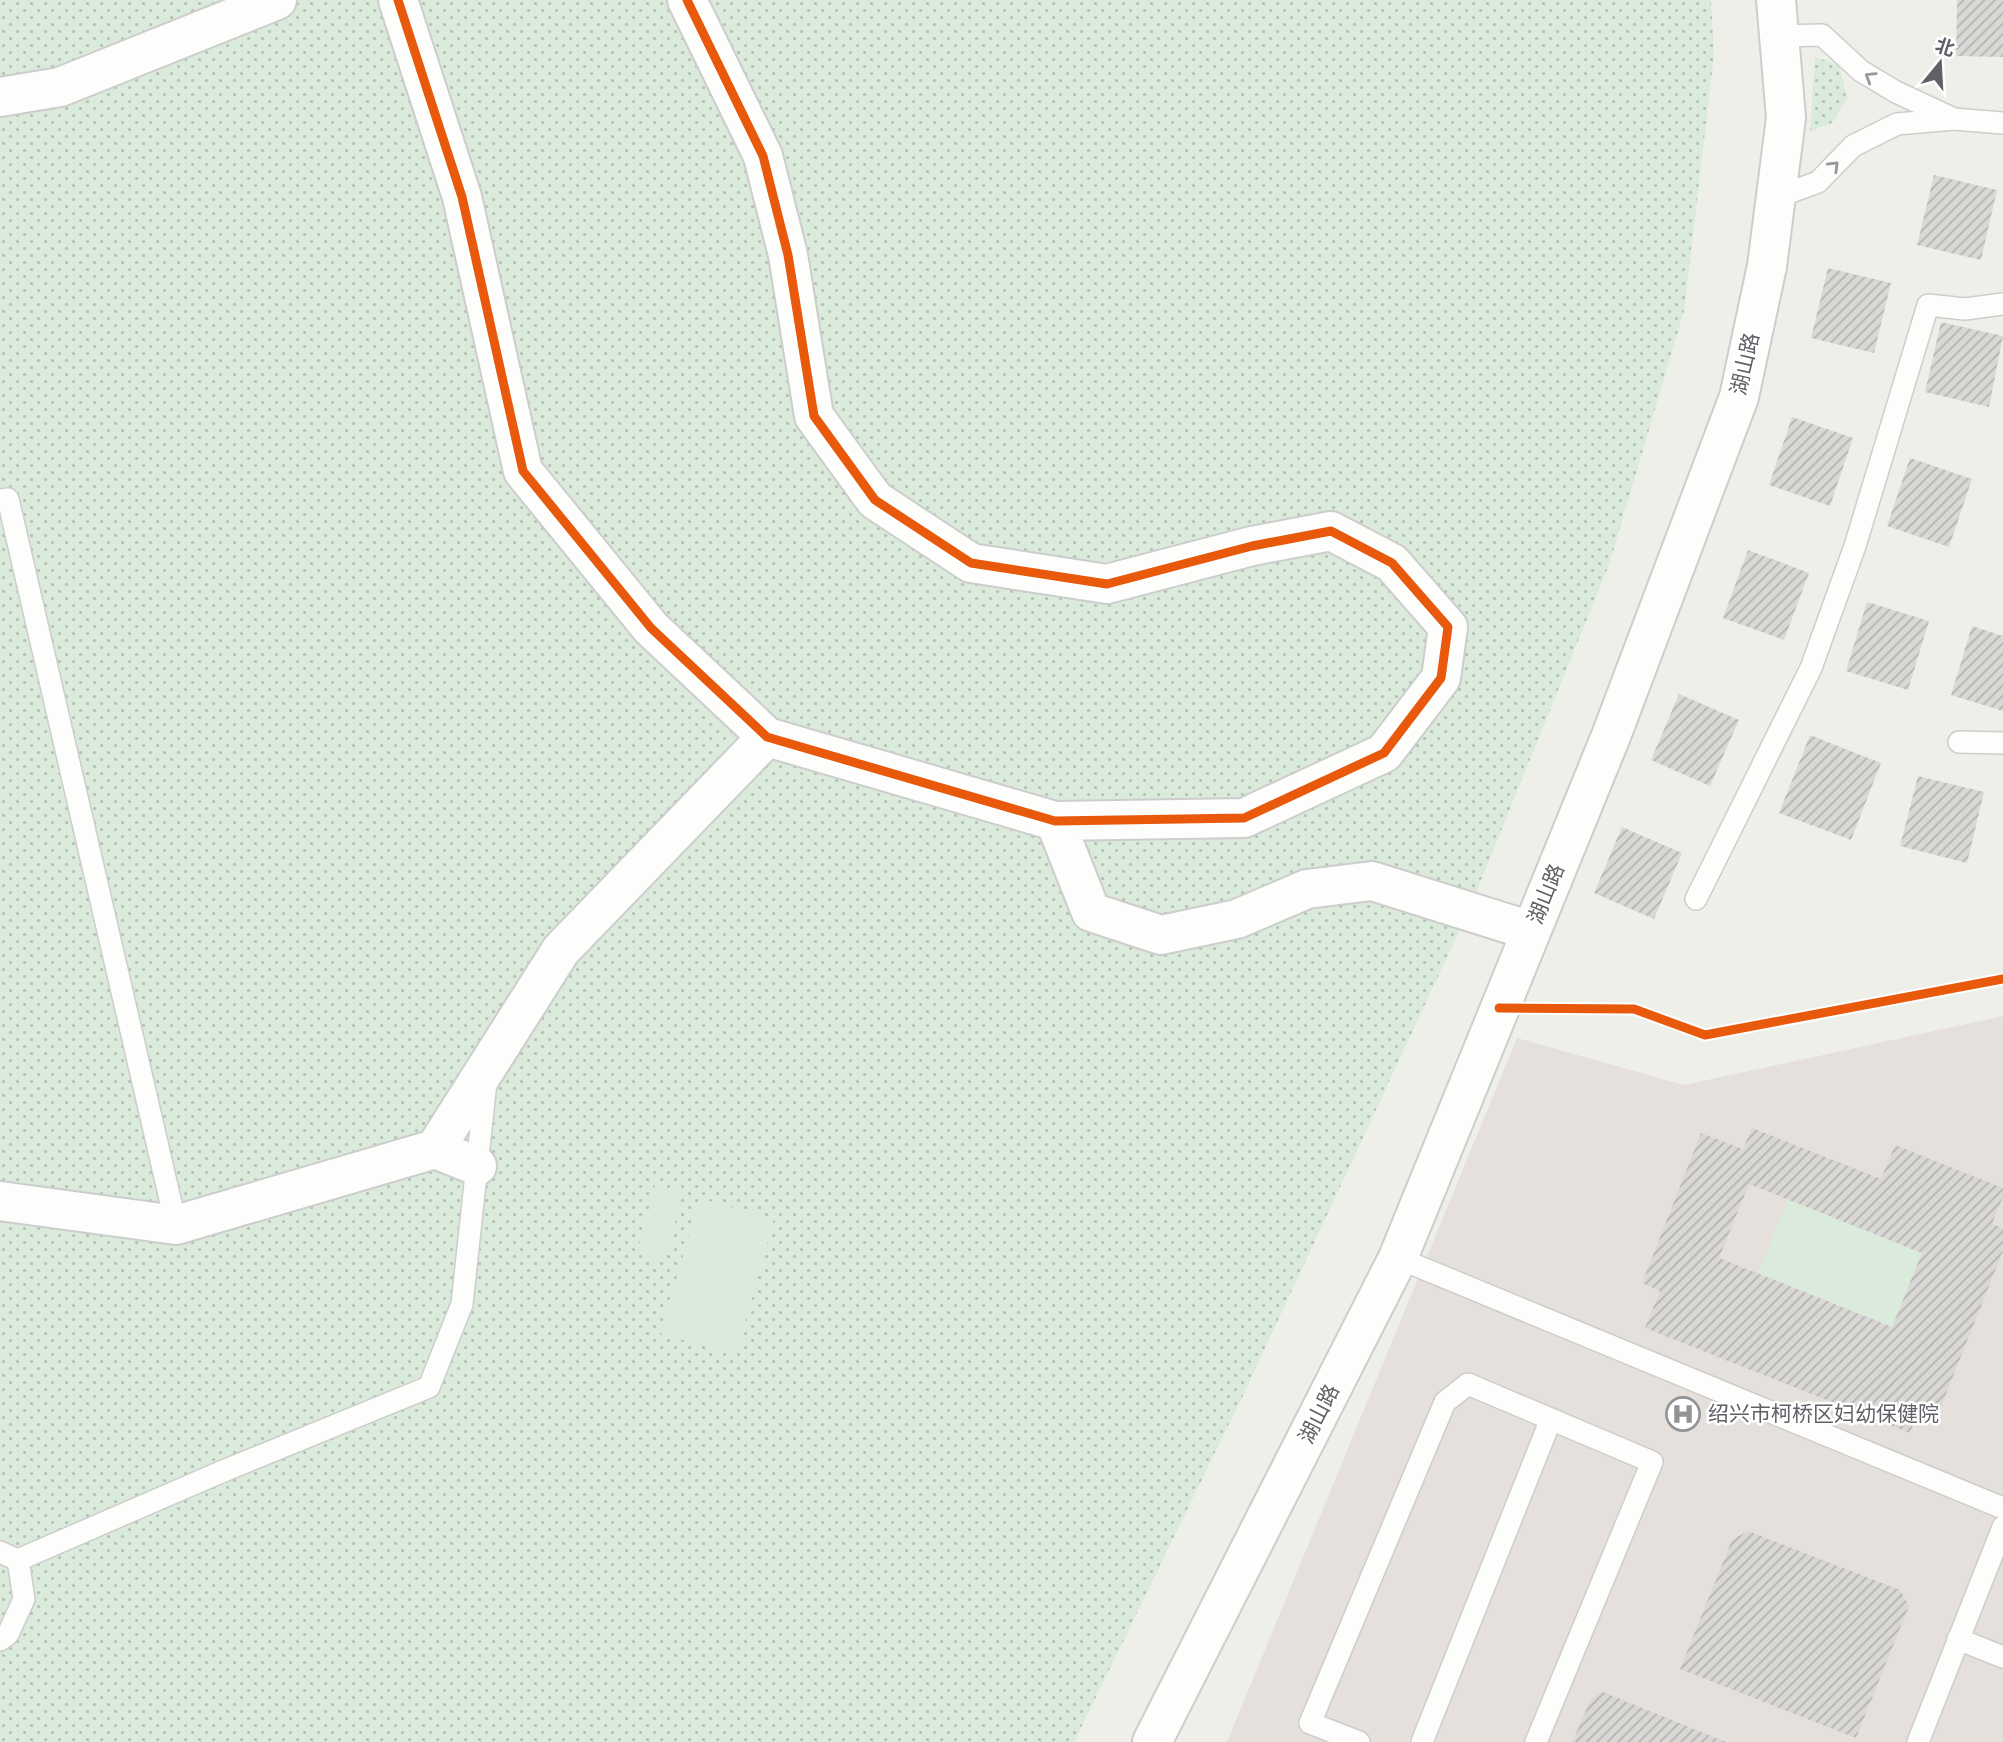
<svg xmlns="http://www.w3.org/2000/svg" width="2003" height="1742" viewBox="0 0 2003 1742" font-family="Barlow,'Noto Sans SC',sans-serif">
  <defs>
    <pattern id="grass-dots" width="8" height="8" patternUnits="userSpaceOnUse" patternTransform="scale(1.75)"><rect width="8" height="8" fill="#daeadb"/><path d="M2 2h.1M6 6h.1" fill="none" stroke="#b4c1b5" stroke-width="1.8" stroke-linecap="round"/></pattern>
    <pattern id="building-hatch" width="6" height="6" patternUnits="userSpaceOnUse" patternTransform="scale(1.75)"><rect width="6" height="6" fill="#d9d8d5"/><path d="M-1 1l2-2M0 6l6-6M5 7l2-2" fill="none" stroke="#b3b3b1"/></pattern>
  </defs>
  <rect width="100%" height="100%" fill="#efefea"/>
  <path fill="#e5e0dc" d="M2003 1016V1742H1227L1517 1038 1684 1085Z"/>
  <path fill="url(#grass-dots)" d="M0 0H1711L1714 55 1684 311 1609 565 1468 912 1245 1391 1074 1742H0Z
    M1815 57 1839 65 1847 98 1832 123 1810 131Z"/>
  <path fill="#daeadb" d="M655 1185 683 1193 665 1261 637 1254Z
    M699 1198 774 1219 736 1355 661 1334Z
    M1788 1199 1922 1253 1892 1327 1758 1273Z"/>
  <path fill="url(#building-hatch)" fill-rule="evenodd" d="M1957 0H2003V57L1956 56Z
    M1934 175 1997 190 1981 260 1917 245Z
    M1828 268 1891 283 1874 353 1811 338Z
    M1941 322 2003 336 1989 407 1925 392Z
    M1792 417 1853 438 1830 506 1769 485Z
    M1910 458 1972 479 1949 547 1887 526Z
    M1748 550 1809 573 1784 640 1723 618Z
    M1867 602 1929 621 1908 690 1846 671Z
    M1972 626 2003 636V711L1951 695Z
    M1679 694 1739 720 1710 786 1651 760Z
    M1810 735 1881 763 1851 840 1779 813Z
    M1918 776 1984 792 1967 863 1900 846Z
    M1622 827 1682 853 1654 919 1594 893Z
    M1752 1128 1881 1179 1895 1145 2003 1188V1197L1992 1224 2003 1228V1251L1936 1419 1918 1412 1910 1433 1645 1328 1660 1291 1642 1283 1701 1133 1743 1149ZM1749 1184 1922 1253 1892 1327 1719 1258Z
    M1748 1531 1900 1590 1909 1606 1856 1738 1680 1669 1732 1540Z
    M1603 1692 1726 1742H1572L1591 1699Z"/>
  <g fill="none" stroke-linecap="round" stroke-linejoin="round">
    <g stroke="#cdcdcd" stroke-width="24">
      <path id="service" d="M1954 119 2003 123
        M1775 198 1818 182 1853 146 1897 124 1954 119 1896 92 1861 71 1822 35 1779 36
        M0 500 8 499 176 1225
        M1959 742 2003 743
        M1696 899 1811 668 1855 546 1928 305 1965 309 2003 304
        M1398 1258 2003 1508
        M0 1552 18 1560 221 1472 429 1387 462 1304 486 1082
        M1958 1639 2003 1657
        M0 1640 8 1634 24 1599 18 1560
        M1359 1742 1310 1723 1445 1402 1468 1384 1652 1462 1536 1742
        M1422 1742 1551 1419
        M1918 1742 2003 1527"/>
    </g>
    <g stroke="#cdcdcd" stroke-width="42">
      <path id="minor" d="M398 0 462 197 523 471 651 628 767 737 1055 821 1244 818 1384 753 1441 678 1448 627 1392 563 1331 531 1252 546 1107 584 971 563 875 500 814 416 788 255 763 156 687 0
        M0 97 60 87 277 0
        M1055 821 1091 912 1161 935 1237 919 1307 889 1372 881 1531 931
        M435 1149 477 1166
        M0 1201 176 1225 435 1149 561 950 767 737
        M1152 1742 1398 1258 1611 736 1739 397 1767 266 1786 118 1776 0"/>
    </g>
    <use href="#service" stroke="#fdfdfc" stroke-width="21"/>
    <use href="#minor" stroke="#fdfdfc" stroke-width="38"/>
    <g stroke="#fff" stroke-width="13">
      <path id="cycleway" d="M398 0 462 197 523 471 651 628 767 737 1055 821 1244 818 1384 753 1441 678 1448 627 1392 563 1331 531 1252 546 1107 584 971 563 875 500 814 416 788 255 763 156 687 0
        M1499 1008 1634 1009 1705 1035 2003 979"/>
    </g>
    <use href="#cycleway" stroke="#e8590c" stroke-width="9"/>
  </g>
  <defs><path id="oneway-chevron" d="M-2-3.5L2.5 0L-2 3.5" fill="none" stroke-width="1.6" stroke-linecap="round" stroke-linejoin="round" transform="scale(1.75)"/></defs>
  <g stroke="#97989b">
    <use href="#oneway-chevron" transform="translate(1870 77) rotate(-148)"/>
    <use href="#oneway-chevron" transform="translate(1834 166) rotate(-45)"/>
  </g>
  <defs>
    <g id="hospital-ring" transform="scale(1.75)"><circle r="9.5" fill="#fff" stroke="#929395" stroke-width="1.5"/><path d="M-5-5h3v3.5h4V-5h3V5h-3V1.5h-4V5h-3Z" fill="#929395"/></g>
  </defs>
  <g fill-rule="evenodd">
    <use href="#hospital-ring" x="1683" y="1414"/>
  </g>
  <g text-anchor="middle" stroke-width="5" stroke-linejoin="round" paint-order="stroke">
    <g font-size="21" fill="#606167" stroke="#fff">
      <text transform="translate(1745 364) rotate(-77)" y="7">湖山路</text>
      <text transform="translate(1546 894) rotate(-68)" y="7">湖山路</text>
      <text transform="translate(1319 1414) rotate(-63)" y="7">湖山路</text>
    </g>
    <g font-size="21" fill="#606167" stroke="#fff" text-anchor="start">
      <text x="1708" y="1421">绍兴市柯桥区妇幼保健院</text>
    </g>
  </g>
  <g transform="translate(1940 63) rotate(18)" stroke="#ffffff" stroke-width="5" paint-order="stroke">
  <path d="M0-5L12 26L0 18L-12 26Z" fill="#606167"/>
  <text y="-10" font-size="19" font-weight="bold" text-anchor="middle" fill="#606167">北</text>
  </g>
</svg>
